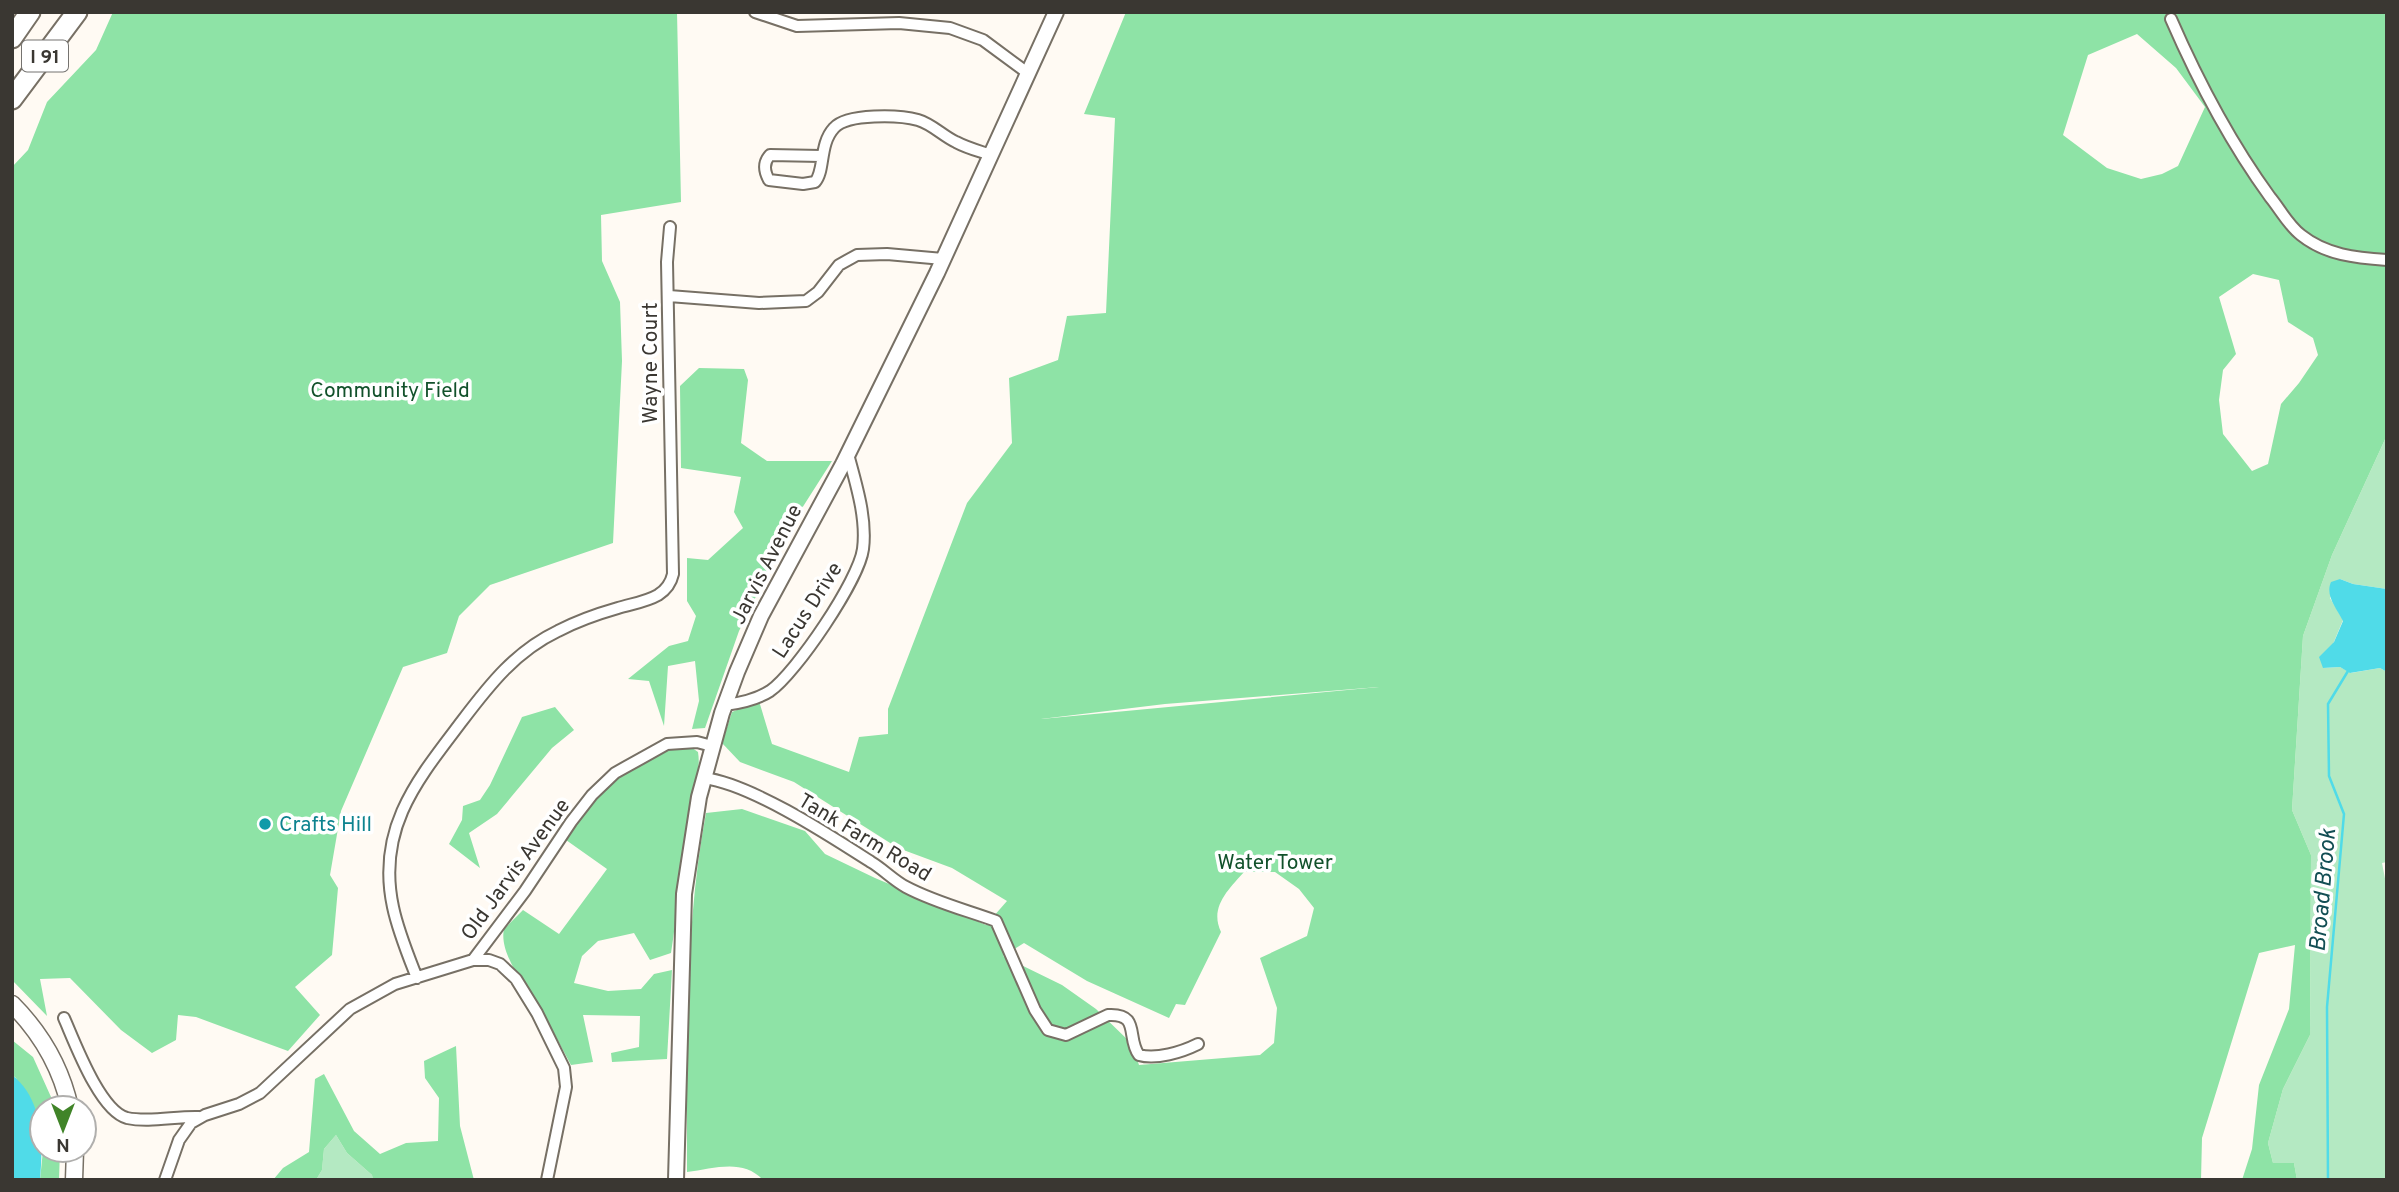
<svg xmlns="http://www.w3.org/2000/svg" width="2399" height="1192" viewBox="0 0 2399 1192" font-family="Overpass,sans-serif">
  <rect width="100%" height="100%" fill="#fffaf3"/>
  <path fill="#b4e9c2" d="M2387 435V589L2353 584 2340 579 2330 598 2343 620 2323 668 2340 667 2351 673 2380 668 2387 672V862L2382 863 2387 889V1180H2297L2294 1163H2273L2268 1143 2283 1089 2310 1035 2311 855 2292 810 2303 636 2332 555Z
    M336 1135 347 1153 372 1175 373 1180H316L322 1170 324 1149Z"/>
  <path fill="#8ee3a6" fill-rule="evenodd" d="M113 12H677L681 202 601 215 602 261 620 302 622 361 613 543 490 585 459 616 447 653 403 667 341 811 330 875 338 888 332 955 295 987 320 1015 288 1051 196 1017 178 1015 176 1040 152 1053 121 1030 70 978 40 979 47 1016 12 980V167L28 150 47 102 96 50Z
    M1126 12H2387V435L2332 555 2303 636 2292 810 2311 855 2310 1035 2283 1089 2268 1143 2273 1163H2294L2297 1180H2242L2252 1149 2259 1085 2289 1009 2295 945 2259 953 2202 1138 2201 1180H763C742 1158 714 1169 687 1172 687 1053 684 930 706 813L742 809 805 831 825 854 875 878 986 925 1007 901 952 868 898 848 794 782 740 762 722 743 732 712 759 701 772 744 849 772 859 737 888 734V709L967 503 1012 443 1009 378 1058 360 1067 316 1106 313 1115 118 1084 114ZM2137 34 2176 68 2205 107 2178 166 2162 174 2141 179 2107 168 2063 135 2088 55ZM2253 274 2279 280 2288 322 2313 338 2318 355 2299 383 2281 404 2268 464 2252 471 2223 434 2219 400 2223 370 2236 354 2219 297ZM1379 687 1041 719 1165 704ZM1244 872H1275L1299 889 1314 908 1307 936 1260 958 1277 1008 1274 1043 1260 1055 1139 1065 1132 1044 1096 1009 1062 985 1003 956 1024 943 1087 981 1169 1018 1176 1004 1185 1005 1221 932C1209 907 1229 889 1244 872Z
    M699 368 744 369 748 380 741 443 767 461H832L790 527 739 631 705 728 692 729 699 701 695 661 668 666 664 726 649 681 628 679 669 646 688 641 696 616 687 601V558L708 560 743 528 734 512 741 477 681 468 680 386Z
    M555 707 574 730 552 748 497 814 469 833 480 868 449 844 462 820 463 806 480 800 490 785 522 717Z
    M688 745 698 752C702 776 689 804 686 827 679 869 678 911 671 953L650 960 634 933 598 941 582 956 574 983 608 991 641 989 654 974 672 970 667 1059 612 1062 611 1053 639 1047 640 1016 583 1015 593 1062 571 1065C562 1049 554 1032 545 1017 532 994 498 956 504 929L523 910 559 934 607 869 566 840C591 795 635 752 688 745Z
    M12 1040 33 1057 56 1108H42V1135L16 1078 12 1075Z
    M456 1046 460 1126 474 1180H373L372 1175 347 1153 336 1135 324 1149 322 1170 316 1180H273L283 1168 309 1152 315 1079 324 1074 354 1131 380 1154 406 1143 438 1141 439 1098 425 1078 424 1061Z
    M43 1150H60L59 1180H40Z"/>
  <path fill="#50dbe8" d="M2340 579 2353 584 2387 589V672L2380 668 2350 673 2340 667 2323 668 2319 657 2334 642 2343 621C2336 608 2325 595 2331 582Z
    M12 1075C44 1100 43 1144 40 1180H12Z"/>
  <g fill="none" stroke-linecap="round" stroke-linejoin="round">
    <path stroke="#50dbe8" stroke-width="2.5" d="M2328 1180 2327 1007 2344 814 2329 776 2328 704 2348 671"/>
    <g stroke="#777065" stroke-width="14">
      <path id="street" d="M755 12 797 26 899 23 950 28 983 40 1029 74
        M2171 19C2198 81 2230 142 2270 197 2280 209 2288 225 2301 235 2326 255 2356 258 2387 260
        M821 156 770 155C763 163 764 171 769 180L803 184 815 182C825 171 819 144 834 128 847 113 900 115 918 120 932 124 943 136 956 142 967 148 979 151 991 155
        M669 296 759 303 806 301 818 292 839 265 857 255 887 254 943 259
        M725 705C741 703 756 700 770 691 796 673 859 580 863 549 867 518 856 484 848 454
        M704 778C751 784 829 835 871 862 883 869 893 880 906 887 934 902 966 910 996 921L1035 1010 1048 1030 1066 1035 1108 1015C1141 1013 1126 1038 1139 1055 1156 1060 1182 1052 1198 1044
        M473 960H489L500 964 516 979 537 1013 564 1068 566 1087 547 1180
        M417 978C408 955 398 931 393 907 376 828 418 779 462 721 490 684 516 651 558 631 577 621 597 614 618 608 631 604 646 602 658 595 666 590 671 583 673 574L667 262 670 227
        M64 1018C75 1043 100 1111 127 1118 150 1123 176 1116 199 1117
        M165 1180 179 1140 191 1123 205 1115 239 1104 260 1093 350 1009 395 984 473 960 525 891 571 822 592 795 615 773 667 744 697 742 712 746"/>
    </g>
    <g stroke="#777065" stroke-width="18">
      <path id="secondary" d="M676 1180 684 894 699 797 722 713 737 672 761 616 843 464 937 273 1056 12"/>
    </g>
    <g stroke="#777065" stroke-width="19">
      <path id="primary" d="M12 1004C42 1034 61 1067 70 1108
        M74 1180 75 1150"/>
    </g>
    <g stroke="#777065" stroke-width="23">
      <path id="highway" d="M12 38 30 12
        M12 99 77 12"/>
    </g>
    <use href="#street" stroke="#fff" stroke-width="10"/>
    <use href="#secondary" stroke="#fff" stroke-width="14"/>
    <use href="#primary" stroke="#fff" stroke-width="16"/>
    <use href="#highway" stroke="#fff" stroke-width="19"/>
  </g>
  <circle fill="#0f9aa8" stroke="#fff" stroke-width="2.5" cx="265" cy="824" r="7"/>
  <g text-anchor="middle" stroke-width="7" stroke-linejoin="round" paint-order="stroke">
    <rect fill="#fff" stroke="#757370" stroke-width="2" x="22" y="40.5" width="46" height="31" rx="5"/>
    <g font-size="19" font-weight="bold" fill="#3a3732">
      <text x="45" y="63">I 91</text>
    </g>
    <g font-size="21" fill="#3a3732" stroke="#fff">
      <text transform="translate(650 363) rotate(-90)" y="7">Wayne Court</text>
      <text transform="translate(766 564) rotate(-63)" y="7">Jarvis Avenue</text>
      <text transform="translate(807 610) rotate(-57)" y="7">Lacus Drive</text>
      <text transform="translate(865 837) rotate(31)" y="7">Tank Farm Road</text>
      <text transform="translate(515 869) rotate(-54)" y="7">Old Jarvis Avenue</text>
    </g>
    <g font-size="21" fill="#12512b" stroke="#fff">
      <text x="390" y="397">Community Field</text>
      <text x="1275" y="869">Water Tower</text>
    </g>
    <g font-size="21" fill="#0d838f" stroke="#fff" text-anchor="start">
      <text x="279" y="831">Crafts Hill</text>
    </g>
    <g font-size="23" font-style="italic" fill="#124e54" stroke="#fff">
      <text transform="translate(2322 890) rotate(-85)" y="8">Broad Brook</text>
    </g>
  </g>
  <rect width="2399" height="1192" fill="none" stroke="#3a3732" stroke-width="28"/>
  <g transform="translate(63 1129) rotate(180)"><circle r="33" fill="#ffffff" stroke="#b0afad" stroke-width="2"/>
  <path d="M0-5L12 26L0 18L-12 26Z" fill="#408428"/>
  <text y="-10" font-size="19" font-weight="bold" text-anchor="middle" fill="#3a3732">N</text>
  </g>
</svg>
